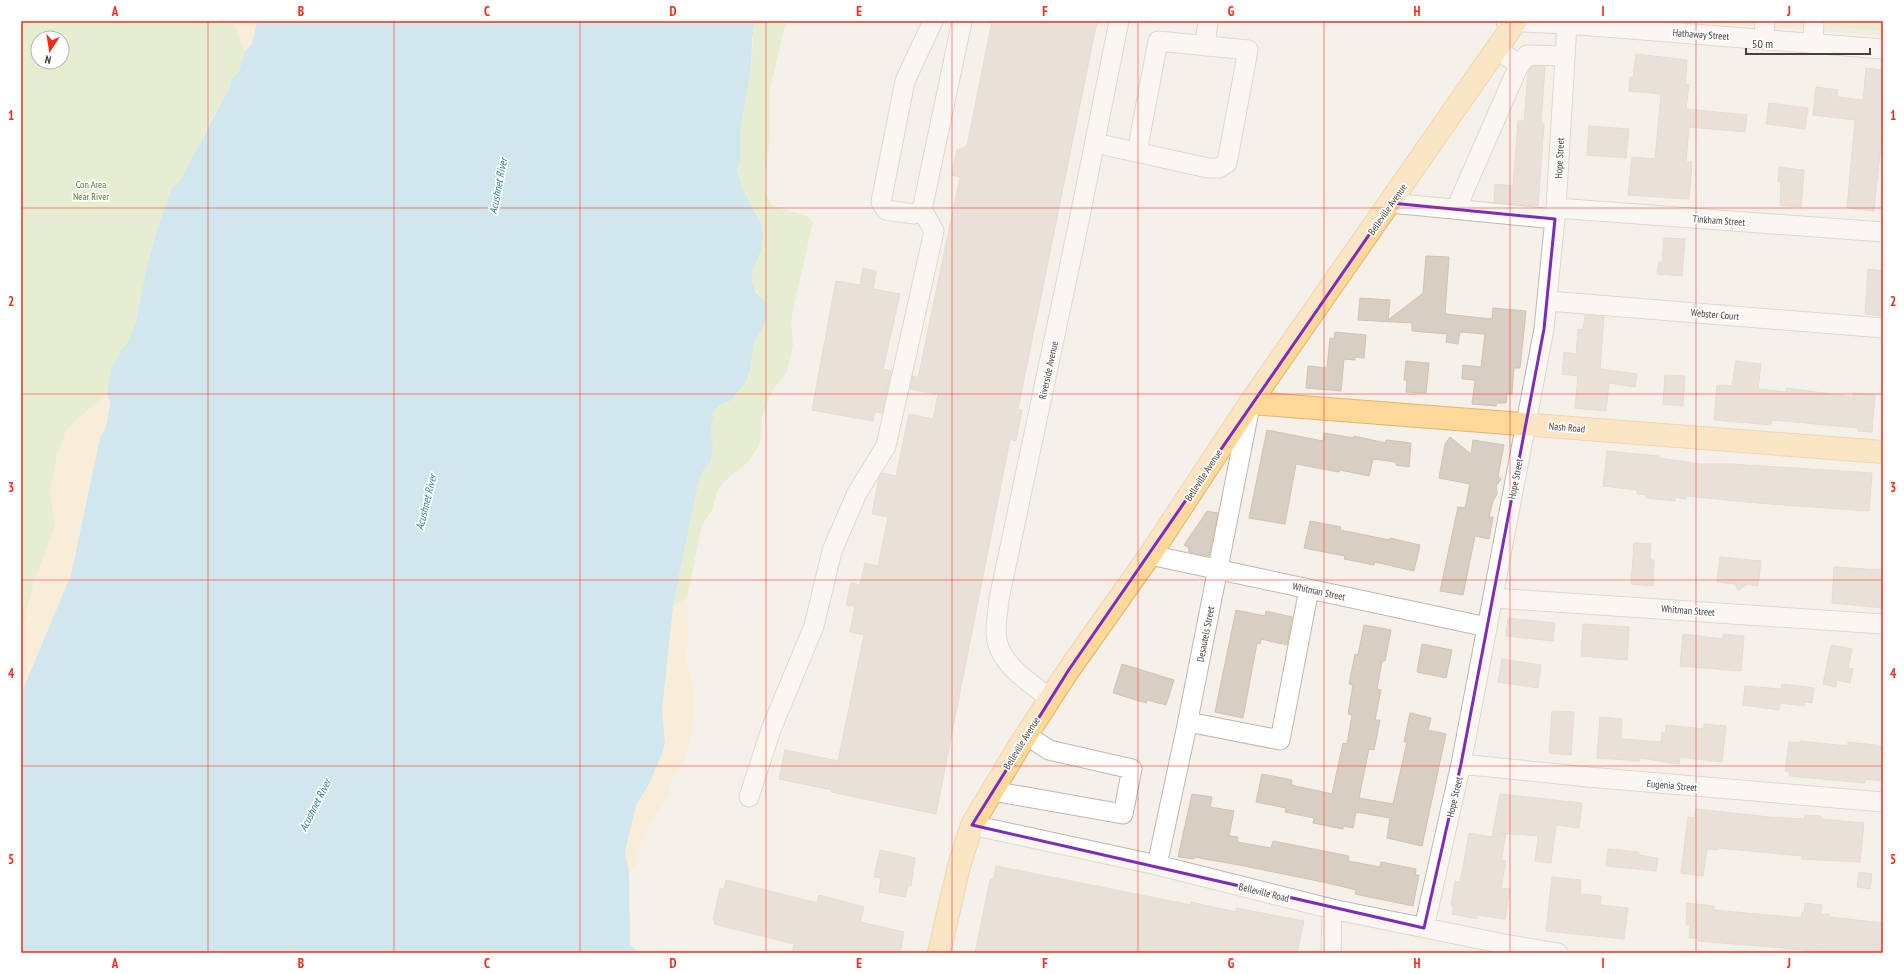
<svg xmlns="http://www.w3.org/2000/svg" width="1904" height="974" viewBox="0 0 1904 974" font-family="'PT Sans Narrow',sans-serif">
  <rect width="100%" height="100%" fill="#f5f0ea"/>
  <path fill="#eee4d4" d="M1685 21H1883V36Z"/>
  <path fill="#d5e9b3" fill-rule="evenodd" d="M21 21H233L245 51 239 71 231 80 229 89 207 127 202 141 197 148 181 179 172 188 160 220 146 269 134 331 111 375 107 394 74 422 65 433 58 530 21 638ZM38 38H62V62H38Z
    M755 21H786L770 89V137L765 177 766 193 770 203 776 207 807 216 813 222 794 305 791 323 793 345 787 372 772 391 762 417 761 439 757 449 748 462 725 481 718 489 712 510 702 525 687 598 673 606 696 493 702 472 710 463 713 448 711 431 714 411 721 404 730 401 750 370 754 342 764 326 765 301C734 273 770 256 762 226 757 207 739 193 737 171 737 167 740 163 740 159 740 150 739 141 740 132 742 111 748 90 751 69 753 53 752 37 755 21Z
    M1826 21H1883V31L1826 26Z"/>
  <path fill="#f8e9c6" d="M233 21H257L252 44 245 51Z
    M107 394C113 409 107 425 100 438L71 575 21 693V634L33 585 55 525 50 491 57 455 65 434 74 422Z
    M687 598 689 634 685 657 694 691V716L689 747 683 763 672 778 670 792 665 801 649 826 636 854 635 867 629 872 625 852 636 805 649 784 662 754 665 743 662 710 673 606Z"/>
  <path fill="#a6d9f1" d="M257 21H755L752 39 751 68 740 132V162L737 170 742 188 762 225 763 237 761 250 753 270 752 281 756 293 765 301 767 312 764 326 754 342 750 370 745 384 730 401 721 404 714 411 711 431 713 448 710 463 702 472 696 493 673 606 662 710 665 743 662 754 649 784 636 805 625 852 629 872 630 945 640 953H21V694L71 575 100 438 106 427 109 410 110 402 107 394 112 365 116 361 120 351 127 344 136 322 146 269 160 220 172 188 181 179 197 148 202 141 208 127 229 89 231 80 239 71 245 51 252 44Z"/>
  <path fill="#d9cec2" stroke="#d1c2b2" d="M992 21H1097L1018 409 1022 410 1016 441 1010 439 936 814 831 792 832 790 779 779 785 750 838 761 864 635 850 632 855 606 846 605 851 583 860 585 865 563 878 566 888 517 872 514 879 478 882 473 896 476 909 414 933 419 938 394 910 389 913 376 918 378 960 177 952 175 957 150 967 146Z
    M1636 54 1687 60 1685 84 1689 85 1686 109 1747 115 1745 132 1689 127 1686 162H1692L1689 199 1628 195 1632 157 1655 159 1661 94 1629 91 1630 77H1633Z
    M1532 66H1545L1541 124H1544L1538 206 1494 202 1495 184 1513 186 1518 121H1524L1528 72Z
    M1866 68 1883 70V123L1874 211 1847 208 1855 120 1813 115 1816 87 1838 90 1837 97 1863 100Z
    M1769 103 1808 108 1805 129 1766 124Z
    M1589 126 1629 129 1626 158 1587 155Z
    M1779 167 1804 170 1801 207 1780 205 1781 182H1778Z
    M1664 238 1685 239 1682 276 1657 274 1659 262H1662Z
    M1426 256 1449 257 1445 314 1492 319 1493 308 1526 311 1520 368H1514L1512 394H1507L1506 403H1497L1496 406 1472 404 1475 380 1462 379 1463 365 1481 367 1485 334 1460 332 1458 344 1446 342 1447 334 1412 331V323L1358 320 1360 298 1390 300 1388 320 1423 293Z
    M863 268 876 271 873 289 900 294 883 369 891 371 882 413 875 412 873 421 812 410 836 281 860 285Z
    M1868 269 1883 271V316L1865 314Z
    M1585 315 1604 317 1600 369 1637 374 1635 387 1609 383 1606 411 1575 408 1578 376 1562 374 1564 352 1576 354 1578 329 1583 330Z
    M1335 332 1366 335 1364 358 1355 357V360L1344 359 1341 391 1306 388 1308 366 1327 368 1330 338 1334 339Z
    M1406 361 1429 363 1426 393 1406 392 1407 380H1404Z
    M1736 361 1761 364 1758 389 1786 392V388L1853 397V393L1875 395 1872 432 1858 431 1859 428 1772 420 1771 425 1714 420 1717 385 1732 386Z
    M1665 375 1685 376 1683 406 1663 404Z
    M1267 430 1323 441 1324 433 1354 438V436L1386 443V440L1411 443 1409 467 1396 465V462L1373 459 1369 476 1340 470 1339 472 1296 464 1285 524 1249 518Z
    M1450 437 1471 454 1473 440 1504 445 1498 476 1501 479 1496 486 1497 494 1493 501 1489 517H1493L1489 539 1475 536 1463 595 1440 591 1458 507 1465 508 1470 484 1439 478 1445 444Z
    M1607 451 1659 456 1658 458 1700 464H1732L1872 473 1869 511 1756 503 1686 496V499L1675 497V501L1646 498 1647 495 1637 494V490L1603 486Z
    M1207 511 1218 513 1209 556 1189 552 1188 547 1184 545Z
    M1310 521 1341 527 1340 530 1390 540V538L1420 545 1414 571 1375 562 1374 565 1344 559 1345 556 1304 548Z
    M1634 543 1651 544 1650 560H1654L1653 586 1631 584Z
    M1720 557 1761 561 1758 586 1747 584 1738 591 1735 584 1717 582Z
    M1834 567 1883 570V608L1832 603Z
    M1236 610 1265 616 1266 611 1292 617 1287 645 1261 639 1260 644 1257 643 1243 718 1215 712Z
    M1508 618 1555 623 1553 641 1506 636Z
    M1583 624 1629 627 1627 660 1581 656Z
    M1364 625 1391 630 1385 661H1382L1377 689 1381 690 1375 720H1380L1374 750 1369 749 1359 798 1393 804 1407 742H1404L1410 713 1431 718 1428 730 1446 734 1422 846 1387 838 1390 818 1356 812 1353 828 1343 826V829L1313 823 1314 818 1285 812 1286 808 1256 802 1262 774 1292 780 1291 785 1332 794 1343 743 1347 744 1352 715 1348 714 1353 685 1349 684 1355 654 1358 655Z
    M1683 634 1723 639V634L1744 636 1741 671 1680 666Z
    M1422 644 1452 650 1446 678 1417 672Z
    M1831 645 1852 649 1848 668 1853 669 1850 683 1837 680 1836 687 1823 684Z
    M1502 659 1541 665 1538 688 1498 682Z
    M1122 664 1174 680 1166 705 1147 700 1146 703 1113 693Z
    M1782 684 1814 688 1812 703 1805 702 1804 706 1780 703 1779 710 1743 705 1745 686 1781 689Z
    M1552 711 1574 712 1571 755 1549 753Z
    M1600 717 1622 719 1621 739 1661 742 1662 732 1665 733 1666 725 1704 729V724L1726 726 1722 762 1680 757 1679 764 1640 758V761L1597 758Z
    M1800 741 1848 746V742L1876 745 1875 746 1883 747V781L1865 779V783L1789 776V772L1785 771 1789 742 1800 743Z
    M1192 794 1212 797 1210 807 1234 811 1229 836 1238 837 1237 842 1271 848 1273 841 1349 856 1348 861 1380 867 1381 862 1416 869 1415 875H1419L1413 906 1355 894 1356 890 1323 882 1239 865 1194 857V859L1178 857Z
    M1500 794 1582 803 1579 828 1556 825 1551 863 1535 861 1538 836 1500 833 1506 834 1501 860 1506 861 1501 888 1510 889 1505 919 1477 915V919L1452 914 1453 905H1451L1455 881 1459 882 1462 873 1469 833 1492 837Z
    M1696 809 1769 817 1805 819V815L1821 816V819L1864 823 1860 862 1801 859 1802 856 1718 848V850L1707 849 1703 876 1681 873 1688 817 1695 818Z
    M1608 849 1639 852V855L1658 858 1656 871 1606 866Z
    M880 850 915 858 911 886 908 885 905 897 879 892 881 878 874 877Z
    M996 866 1191 905V902L1236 912V908L1304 921 1297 953H975L990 880 994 878Z
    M1859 872 1872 874 1870 889 1857 887Z
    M1552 877 1581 880 1580 894 1601 896 1600 905 1628 908 1624 939 1546 931Z
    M726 880 817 903 819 895 864 907 860 922 904 932 900 953H792L794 944 714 924 715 921 713 920 720 889H724Z
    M1687 903 1714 906V910L1801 918 1802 912 1804 913 1805 903 1822 905 1821 914H1829V917L1883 923V953H1842L1698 941V938H1689L1690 925 1686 924Z"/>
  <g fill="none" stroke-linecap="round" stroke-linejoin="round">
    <g stroke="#c0b7ac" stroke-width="21">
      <path id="minor" d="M933 21 905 81 881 202 886 210 914 214 922 210 962 21
        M1506 21 1567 24 1883 49
        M1764 39 1765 21
        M1813 43 1814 21
        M1205 46 1208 21
        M1519 65 1527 55 1565 56
        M1095 143 1208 168H1219L1227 163 1248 50 1158 41 1137 152
        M1391 203 1555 219
        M1556 208 1883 232
        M1456 209 1519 65 1497 49
        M1548 301 1883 328
        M1150 555 1487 627
        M1493 598 1883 624
        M1050 698C1029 682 997 663 996 633 996 622 998 610 999 599L1077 231 1119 21
        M1188 722 1280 740 1309 589
        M1461 764 1588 777 1883 802
        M992 791 1123 814 1132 769 1049 750 1026 735
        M749 797 772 727 814 626 832 551 857 493 886 446 934 231 922 210
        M972 825 1157 865 1332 909 1504 944 1558 953
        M1157 865 1186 730 1250 406
        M1424 928 1461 764 1544 329 1556 208 1567 24 1565 21
        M1331 953 1332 909"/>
    </g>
    <g stroke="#e4b468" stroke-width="24">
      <path id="major" d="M1250 403 1883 452
        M939 953 959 866 972 825 1018 748 1068 671 1150 555 1250 403 1516 21"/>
    </g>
    <use href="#minor" stroke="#fff" stroke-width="19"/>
    <use href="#major" stroke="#fed899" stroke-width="22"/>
  </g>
  <path d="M0 0H1904V974H0ZM1391 203 1555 219 1544 329 1461 764 1424 928 972 825 1068 671Z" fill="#f5f0ea" fill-opacity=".55" fill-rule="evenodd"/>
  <path fill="none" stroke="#7b2cbf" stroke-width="3" stroke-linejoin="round" d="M1391 203 1555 219 1544 329 1461 764 1424 928 972 825 1068 671Z"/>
  <path fill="none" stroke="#fa281b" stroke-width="1" stroke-opacity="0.55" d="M208 21V953M394 21V953M580 21V953M766 21V953M952 21V953M1138 21V953M1324 21V953M1510 21V953M1696 21V953M21 208H1883M21 394H1883M21 580H1883M21 766H1883"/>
  <g text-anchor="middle" stroke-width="3.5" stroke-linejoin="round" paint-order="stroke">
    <g font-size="10" fill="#494038" stroke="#fff">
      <text transform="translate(1701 34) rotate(4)" y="4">Hathaway Street</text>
      <text transform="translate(1559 158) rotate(-87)" y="4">Hope Street</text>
      <text transform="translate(1387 209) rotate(-55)" y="4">Belleville Avenue</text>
      <text transform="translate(1719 220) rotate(4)" y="4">Tinkham Street</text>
      <text transform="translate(1715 314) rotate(5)" y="4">Webster Court</text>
      <text transform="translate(1048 370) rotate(-78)" y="4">Riverside Avenue</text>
      <text transform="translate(1567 427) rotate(5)" y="4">Nash Road</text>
      <text transform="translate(1203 475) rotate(-57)" y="4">Belleville Avenue</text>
      <text transform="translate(1515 479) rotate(-79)" y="4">Hope Street</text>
      <text transform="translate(1319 591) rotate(12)" y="4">Whitman Street</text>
      <text transform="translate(1688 610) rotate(4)" y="4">Whitman Street</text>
      <text transform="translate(1205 634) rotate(-79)" y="4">Desautels Street</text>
      <text transform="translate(1021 743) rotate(-58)" y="4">Belleville Avenue</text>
      <text transform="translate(1672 785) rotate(5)" y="4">Eugenia Street</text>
      <text transform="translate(1454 797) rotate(-77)" y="4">Hope Street</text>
      <text transform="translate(1264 892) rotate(14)" y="4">Belleville Road</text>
    </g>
    <g font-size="10" fill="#507b2a" stroke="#fff">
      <text x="91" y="188">Con Area<tspan x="91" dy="12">Near River</tspan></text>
    </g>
    <g font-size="11" font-style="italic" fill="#2c7da6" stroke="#fff">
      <text transform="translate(498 186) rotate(-79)" y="4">Acushnet River</text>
      <text transform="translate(426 502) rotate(-76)" y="4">Acushnet River</text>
      <text transform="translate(315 805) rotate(-63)" y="4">Acushnet River</text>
    </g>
  </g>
  <rect width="1904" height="974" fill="none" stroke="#ffffff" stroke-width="44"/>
  <g transform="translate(50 50) rotate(192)"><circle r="19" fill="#ffffff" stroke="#b6b3af"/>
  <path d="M0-3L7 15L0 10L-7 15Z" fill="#fa281b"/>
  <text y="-6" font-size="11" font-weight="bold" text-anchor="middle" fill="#494038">N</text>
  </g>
  <path d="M1746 48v6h124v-6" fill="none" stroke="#494038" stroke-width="2"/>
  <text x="1752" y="48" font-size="12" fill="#494038" stroke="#ffffff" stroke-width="3" paint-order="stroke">50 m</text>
  <rect x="22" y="22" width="1860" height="930" fill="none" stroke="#fa281b" stroke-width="1.5"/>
  <g font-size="13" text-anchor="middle" font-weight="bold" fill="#fa281b">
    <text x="115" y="16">A</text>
    <text x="301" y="16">B</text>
    <text x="487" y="16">C</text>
    <text x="673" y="16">D</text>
    <text x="859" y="16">E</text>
    <text x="1045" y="16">F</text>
    <text x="1231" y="16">G</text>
    <text x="1417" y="16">H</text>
    <text x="1603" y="16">I</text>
    <text x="1789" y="16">J</text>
    <text x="11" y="120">1</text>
    <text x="1893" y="120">1</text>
    <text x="11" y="306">2</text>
    <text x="1893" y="306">2</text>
    <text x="11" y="492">3</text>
    <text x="1893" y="492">3</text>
    <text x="11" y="678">4</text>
    <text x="1893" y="678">4</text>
    <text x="11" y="864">5</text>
    <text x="1893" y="864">5</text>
    <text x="115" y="968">A</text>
    <text x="301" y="968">B</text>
    <text x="487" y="968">C</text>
    <text x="673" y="968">D</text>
    <text x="859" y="968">E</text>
    <text x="1045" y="968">F</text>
    <text x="1231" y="968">G</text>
    <text x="1417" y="968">H</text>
    <text x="1603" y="968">I</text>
    <text x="1789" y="968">J</text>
  </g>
</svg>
